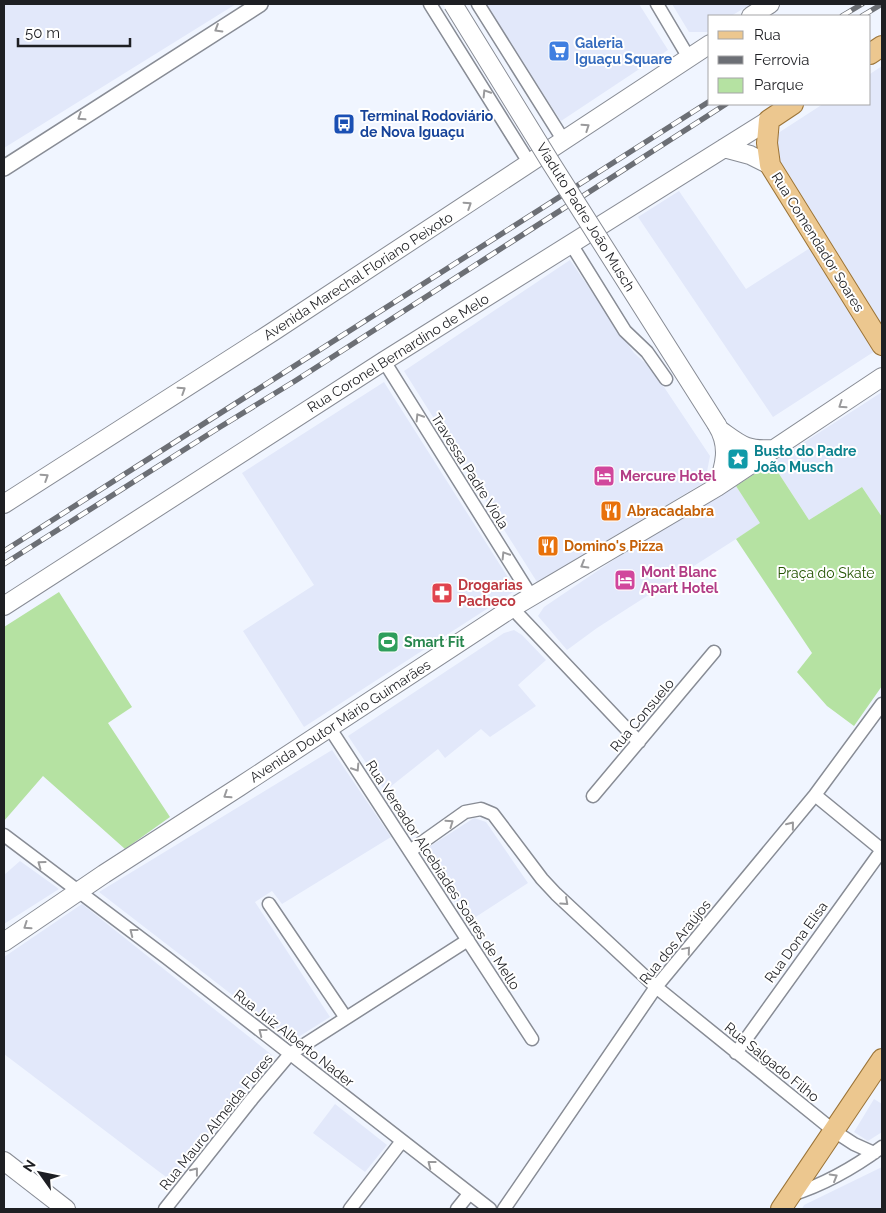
<svg xmlns="http://www.w3.org/2000/svg" width="886" height="1213" viewBox="0 0 886 1213" font-family="Raleway,sans-serif">
  <rect width="100%" height="100%" fill="#f0f5ff"/>
  <path fill="#e2e8fa" d="M4 4H236L4 148Z
    M484 4H639L668 50 561 121Z
    M672 4H751L731 16H710V30L707 32H689Z
    M882 66V324L778 157 772 137 823 104H870V74Z
    M679 191 746 289 810 248 875 351 773 417 638 217Z
    M570 260 634 353 652 369 710 456 705 482 537 582 404 371Z
    M384 382 516 590 304 727 243 631 314 585 242 473Z
    M882 392V517L862 487 809 520 772 463Z
    M736 486 761 523 597 628 567 650 538 616 544 607 652 534Z
    M514 630 522 635 546 660 518 685 536 706 490 737 481 729 445 758 438 749 385 791 348 736 504 633Z
    M332 750 391 837 282 904 272 891 255 902 330 1017 292 1041 99 892Z
    M474 818 486 822 528 883 468 922 421 852Z
    M20 861 59 889 4 924V875Z
    M82 904 272 1055 170 1180 4 1054V957Z
    M874 1099 882 1104V1132L868 1141 854 1132Z
    M335 1104 387 1145 365 1172 313 1133Z
    M882 1167V1209H802L804 1205Z"/>
  <path fill="#b5e2a2" d="M772 463 809 520 862 487 882 517V686L854 726 827 706 797 672 812 653 736 539 760 523 736 486Z
    M59 592 132 707 108 723 170 817 125 849 43 776 4 821V627Z"/>
  <g fill="none" stroke-linecap="round" stroke-linejoin="round">
    <g stroke="#888c95" stroke-width="15">
      <path id="minor" d="M430 4 530 164
        M478 4 564 141
        M657 4 689 58
        M571 244 625 331 647 352 666 379
        M384 361 531 596
        M512 608 639 742
        M329 727 532 1039
        M815 795 882 850
        M593 796 714 652
        M4 835 167 958 490 1209
        M410 851 465 812 481 809 493 814 542 879 556 894 656 987 834 1131 854 1144 874 1153
        M269 904 346 1018
        M736 1053 882 850
        M791 1195C823 1185 855 1167 882 1147
        M165 1209 252 1099 290 1054 468 940
        M350 1209 402 1141
        M457 1209 469 1194
        M504 1209 656 987 815 795 882 704"/>
    </g>
    <g stroke="#888c95" stroke-width="18">
      <path id="tertiary" d="M4 168 260 4"/>
    </g>
    <g stroke="#888c95" stroke-width="20">
      <path id="secondary" d="M751 16 770 4
        M724 148 750 155 770 165
        M720 430C741 445 746 451 774 449
        M717 487C725 465 730 446 717 425
        M4 504 274 331 710 44
        M4 606 384 361 769 120
        M4 942 104 874 239 787 512 608 717 487 882 377
        M4 1161 66 1209"/>
    </g>
    <g stroke="#9b7438" stroke-width="22">
      <path id="primary" d="M870 54 882 46
        M793 104 769 120 767 143 770 165 882 345
        M781 1209 882 1059"/>
    </g>
    <use href="#minor" stroke="#fff" stroke-width="12"/>
    <use href="#tertiary" stroke="#fff" stroke-width="15"/>
    <use href="#secondary" stroke="#fff" stroke-width="18"/>
    <use href="#primary" stroke="#ecc78f" stroke-width="20"/>
    <g stroke="#6c6f75" stroke-width="5.5">
      <path id="rail" d="M842 16 862 4
        M862 16 882 4
        M4 551 710 101
        M4 564 220 427 295 381 726 104"/>
    </g>
    <use href="#rail" stroke="#fff" stroke-width="4" stroke-dasharray="11" stroke-linecap="butt"/>
    <g stroke="#888c95" stroke-width="20" stroke-linecap="butt">
      <path id="secondary-bridge" d="M453 4 551 163 717 425"/>
    </g>
    <use href="#secondary-bridge" stroke="#fff" stroke-width="18"/>
  </g>
  <defs><path id="oneway-chevron" d="M-2-3.5L2.5 0L-2 3.5" fill="none" stroke-width="1.6" stroke-linecap="round" stroke-linejoin="round" transform="scale(1.25)"/></defs>
  <g stroke="#9a9a9c">
    <use href="#oneway-chevron" transform="translate(218 29) rotate(149)"/>
    <use href="#oneway-chevron" transform="translate(486 93) rotate(-122)"/>
    <use href="#oneway-chevron" transform="translate(81 117) rotate(147)"/>
    <use href="#oneway-chevron" transform="translate(586 127) rotate(-34)"/>
    <use href="#oneway-chevron" transform="translate(468 205) rotate(-33)"/>
    <use href="#oneway-chevron" transform="translate(182 390) rotate(-33)"/>
    <use href="#oneway-chevron" transform="translate(842 405) rotate(146)"/>
    <use href="#oneway-chevron" transform="translate(419 417) rotate(-122)"/>
    <use href="#oneway-chevron" transform="translate(45 477) rotate(-33)"/>
    <use href="#oneway-chevron" transform="translate(505 555) rotate(-122)"/>
    <use href="#oneway-chevron" transform="translate(584 565) rotate(150)"/>
    <use href="#oneway-chevron" transform="translate(356 768) rotate(57)"/>
    <use href="#oneway-chevron" transform="translate(227 795) rotate(147)"/>
    <use href="#oneway-chevron" transform="translate(450 823) rotate(-35)"/>
    <use href="#oneway-chevron" transform="translate(791 825) rotate(-51)"/>
    <use href="#oneway-chevron" transform="translate(41 864) rotate(-144)"/>
    <use href="#oneway-chevron" transform="translate(565 902) rotate(42)"/>
    <use href="#oneway-chevron" transform="translate(27 926) rotate(146)"/>
    <use href="#oneway-chevron" transform="translate(133 932) rotate(-142)"/>
    <use href="#oneway-chevron" transform="translate(687 950) rotate(-50)"/>
    <use href="#oneway-chevron" transform="translate(262 1032) rotate(-142)"/>
    <use href="#oneway-chevron" transform="translate(431 1164) rotate(-142)"/>
    <use href="#oneway-chevron" transform="translate(195 1171) rotate(-52)"/>
    <use href="#oneway-chevron" transform="translate(834 1177) rotate(-30)"/>
  </g>
  <defs>
    <g id="supermarket-square" transform="scale(1.125)"><rect x="-9" y="-9" width="18" height="18" rx="4" fill="#3f7fe0" stroke="#fff"/><path d="M-6-5.5h2.5l.6 2H6L4.5 2H-2.5L-4.4-4H-6ZM-1.5 3.2a1.3 1.3 0 1 0 .1 0ZM3 3.2a1.3 1.3 0 1 0 .1 0Z" fill="#fff"/></g>
    <g id="bus-square" transform="scale(1.125)"><rect x="-9" y="-9" width="18" height="18" rx="4" fill="#1a4fb4" stroke="#fff"/><path d="M-5-6H5V4H4V6H2V4H-2V6H-4V4H-5ZM-3.5-4V0h7V-4ZM-3.5 1.2v1.5H-2V1.2ZM2 1.2v1.5H3.5V1.2Z" fill="#fff"/></g>
    <g id="sight-square" transform="scale(1.125)"><rect x="-9" y="-9" width="18" height="18" rx="4" fill="#0f9aa8" stroke="#fff"/><path d="M0-6L1.8-2.2L6-1.7L2.9 1.2L3.7 5.4L0 3.3L-3.7 5.4L-2.9 1.2L-6-1.7L-1.8-2.2Z" fill="#fff"/></g>
    <g id="hotel-square" transform="scale(1.125)"><rect x="-9" y="-9" width="18" height="18" rx="4" fill="#d1479c" stroke="#fff"/><path d="M-6-4.5h1.5V1H6V5H4.5V3h-9V5H-6ZM-4 0a1.8 1.8 0 1 1 3.6 0ZM.5 0V-2.5h3Q6-2.5 6 0Z" fill="#fff"/></g>
    <g id="restaurant-square" transform="scale(1.125)"><rect x="-9" y="-9" width="18" height="18" rx="4" fill="#e8710a" stroke="#fff"/><path d="M-5-6h1v4h1v-4h1v4h1v-4h1v5L-1.5 .5V6h-2V.5L-5-1ZM5-6V6H3V1.5H1.5Q1.5-4 5-6Z" fill="#fff"/></g>
    <g id="pharmacy-square" transform="scale(1.125)"><rect x="-9" y="-9" width="18" height="18" rx="4" fill="#e0444e" stroke="#fff"/><path d="M-2-6h4v4h4v4h-4v4h-4v-4h-4v-4h4Z" fill="#fff"/></g>
    <g id="stadium-square" transform="scale(1.125)"><rect x="-9" y="-9" width="18" height="18" rx="4" fill="#2e9e5b" stroke="#fff"/><path d="M0-5a6.5 5 0 1 0 0 10a6.5 5 0 1 0 0-10ZM-3.5-1.8h7v3.6h-7Z" fill="#fff"/></g>
  </defs>
  <g fill-rule="evenodd">
    <use href="#supermarket-square" x="559" y="51"/>
    <use href="#bus-square" x="344" y="124"/>
    <use href="#sight-square" x="738" y="459"/>
    <use href="#hotel-square" x="604" y="476"/>
    <use href="#restaurant-square" x="611" y="511"/>
    <use href="#restaurant-square" x="548" y="546"/>
    <use href="#hotel-square" x="625" y="580"/>
    <use href="#pharmacy-square" x="442" y="593"/>
    <use href="#stadium-square" x="388" y="642"/>
  </g>
  <g text-anchor="middle" stroke-width="4" stroke-linejoin="round" paint-order="stroke">
    <g font-size="14" font-weight="bold" fill="#366cbe" stroke="#fff" text-anchor="start">
      <text x="575" y="48">Galeria<tspan x="575" dy="16">Iguaçu Square</tspan></text>
    </g>
    <g font-size="14" font-weight="bold" fill="#164399" stroke="#fff" text-anchor="start">
      <text x="360" y="121">Terminal Rodoviário<tspan x="360" dy="16">de Nova Iguaçu</tspan></text>
    </g>
    <g font-size="14" fill="#1e1f23" stroke="#fff">
      <text transform="translate(586 217) rotate(58)" y="5">Viaduto Padre João Musch</text>
      <text transform="translate(818 242) rotate(58)" y="5">Rua Comendador Soares</text>
      <text transform="translate(358 276) rotate(-33)" y="5">Avenida Marechal Floriano Peixoto</text>
      <text transform="translate(398 353) rotate(-32)" y="5">Rua Coronel Bernardino de Melo</text>
      <text transform="translate(470 471) rotate(58)" y="5">Travessa Padre Viola</text>
      <text transform="translate(642 715) rotate(-50)" y="5">Rua Consuelo</text>
      <text transform="translate(340 721) rotate(-33)" y="5">Avenida Doutor Mário Guimarães</text>
      <text transform="translate(443 875) rotate(57)" y="5">Rua Vereador Alcebíades Soares de Mello</text>
      <text transform="translate(675 942) rotate(-51)" y="5">Rua dos Araújos</text>
      <text transform="translate(796 942) rotate(-54)" y="5">Rua Dona Elisa</text>
      <text transform="translate(294 1038) rotate(38)" y="5">Rua Juiz Alberto Nader</text>
      <text transform="translate(772 1062) rotate(39)" y="5">Rua Salgado Filho</text>
      <text transform="translate(216 1122) rotate(-51)" y="5">Rua Mauro Almeida Flores</text>
    </g>
    <g font-size="14" font-weight="bold" fill="#0d838f" stroke="#fff" text-anchor="start">
      <text x="754" y="456">Busto do Padre<tspan x="754" dy="16">João Musch</tspan></text>
    </g>
    <g font-size="14" font-weight="bold" fill="#b23c85" stroke="#fff" text-anchor="start">
      <text x="620" y="481">Mercure Hotel</text>
      <text x="641" y="577">Mont Blanc<tspan x="641" dy="16">Apart Hotel</tspan></text>
    </g>
    <g font-size="14" font-weight="bold" fill="#c56008" stroke="#fff" text-anchor="start">
      <text x="627" y="516">Abracadabra</text>
      <text x="564" y="551">Domino's Pizza</text>
    </g>
    <g font-size="14" fill="#245402" stroke="#fff">
      <text x="826" y="578">Praça do Skate</text>
    </g>
    <g font-size="14" font-weight="bold" fill="#be3a42" stroke="#fff" text-anchor="start">
      <text x="458" y="590">Drogarias<tspan x="458" dy="16">Pacheco</tspan></text>
    </g>
    <g font-size="14" font-weight="bold" fill="#27864d" stroke="#fff" text-anchor="start">
      <text x="404" y="647">Smart Fit</text>
    </g>
  </g>
  <rect width="886" height="1213" fill="none" stroke="#1e1f23" stroke-width="10"/>
  <rect x="708" y="15" width="162" height="90" fill="#ffffff" stroke="#a5a5a7"/>
  <rect x="718" y="31" width="25" height="8" fill="#ecc78f" stroke="#a5a5a7"/>
  <text x="754" y="40" font-size="15" fill="#1e1f23">Rua</text>
  <rect x="718" y="56" width="25" height="8" fill="#6c6f75" stroke="#a5a5a7"/>
  <text x="754" y="65" font-size="15" fill="#1e1f23">Ferrovia</text>
  <rect x="718" y="78" width="25" height="15" fill="#b5e2a2" stroke="#a5a5a7"/>
  <text x="754" y="90" font-size="15" fill="#1e1f23">Parque</text>
  <g transform="translate(40 1173) rotate(303)" stroke="#ffffff" stroke-width="4" paint-order="stroke">
  <path d="M0-4L9 19L0 12L-9 19Z" fill="#1e1f23"/>
  <text y="-8" font-size="14" font-weight="bold" text-anchor="middle" fill="#1e1f23">N</text>
  </g>
  <path d="M18 38v8h112v-8" fill="none" stroke="#1e1f23" stroke-width="2.5"/>
  <text x="25" y="38" font-size="15" fill="#1e1f23" stroke="#ffffff" stroke-width="4" paint-order="stroke">50 m</text>
</svg>
